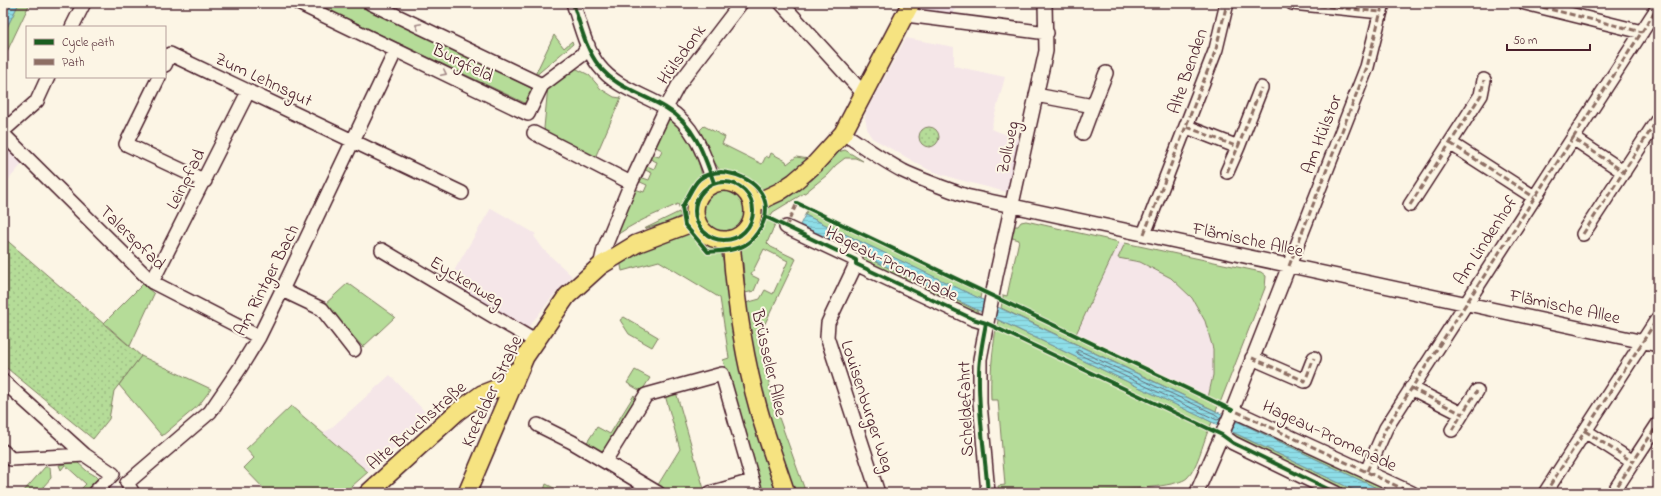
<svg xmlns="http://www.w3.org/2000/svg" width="1661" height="496" viewBox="0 0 1661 496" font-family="'Indie Flower',sans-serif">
  <defs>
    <pattern id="park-dots" width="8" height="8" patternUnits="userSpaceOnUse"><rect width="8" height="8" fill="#b5dc98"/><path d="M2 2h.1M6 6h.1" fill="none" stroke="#9dbc83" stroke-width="1.8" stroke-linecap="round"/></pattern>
    <pattern id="water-rules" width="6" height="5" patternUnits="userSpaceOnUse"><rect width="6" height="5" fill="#8edee8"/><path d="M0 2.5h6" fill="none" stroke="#7cbec7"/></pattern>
  </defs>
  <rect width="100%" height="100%" fill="#fcf5e5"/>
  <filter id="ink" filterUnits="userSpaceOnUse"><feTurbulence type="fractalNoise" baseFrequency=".025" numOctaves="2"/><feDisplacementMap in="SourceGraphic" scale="8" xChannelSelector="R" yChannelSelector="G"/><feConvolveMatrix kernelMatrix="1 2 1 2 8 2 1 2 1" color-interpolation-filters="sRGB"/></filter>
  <g filter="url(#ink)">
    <path fill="#f5e6e8" d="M923 3H959L952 16 918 12Z
      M906 38 954 47V66L1005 77 991 129 1021 140 1010 193 956 179 929 170 872 138 868 132 865 118 866 112Z
      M3 144 23 163 3 186Z
      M491 208 536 234 534 236 544 250 572 276 553 296 524 333 445 286Z
      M1119 242 1125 243 1118 258 1140 262 1171 278 1192 298 1205 321 1213 350V375L1208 398 1076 334Z
      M390 375 430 417 368 472 323 433 330 429Z
      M113 483 120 493H102L107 487Z"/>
    <path fill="#b5dc98" stroke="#807e62" d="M19 3H30L3 60V35Z
      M314 3H355L535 90 527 104Z
      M554 35 564 48 572 41 573 44 534 77Z
      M573 67 589 75 601 89 614 97 621 98 594 160 547 137 544 128 548 86Z
      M667 116C685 127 694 143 699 164 701 171 703 178 701 185 700 189 697 192 695 196 691 205 690 211 682 217L678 204C656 214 632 223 613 238L635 189 644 192 647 185 638 181 640 177 649 180 652 173 643 169 645 165 654 169 657 162 648 158 650 154 659 157 662 150 654 146Z
      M704 126 725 137 722 144 762 164 766 156 769 158 771 153 786 161 787 164 796 157 809 159C797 170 774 192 757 191 751 191 747 185 742 182 736 179 729 179 725 175 713 166 706 143 700 130Z
      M845 150 863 161 855 158H845L836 165 827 175 806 192 773 212 768 220 775 224 767 243 771 247 796 259 759 336 773 401 806 493H793L772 435 742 304 760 299 765 290 773 294 788 261 764 249 751 275 759 279 754 291 741 294 740 289 745 288 743 262 739 261V247L755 224 761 213 812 180 838 152Z
      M703 211a22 22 0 1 1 44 0a22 22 0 1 1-44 0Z
      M808 209 981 293 980 299 805 215Z
      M679 212 681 216 669 222 644 229Z
      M1026 221 1119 242 1076 334 1003 299V295L1007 296 1019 240 1009 237 1011 226H1018L1021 222Z
      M800 225 978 311 976 316 798 231Z
      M687 232C700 231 716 241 721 253 723 258 724 264 726 269L750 398 761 446 776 493H761L723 360 729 358 720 298 659 261 622 271 620 260 640 248Z
      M1125 243 1261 272 1266 276 1265 288 1220 403 1208 398 1213 375V349L1205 321 1192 298 1171 278 1140 262 1118 258Z
      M348 283 395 317 363 347 324 305Z
      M143 284 154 294 130 346 104 323Z
      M1002 302 1218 406 1216 411 1001 308Z
      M624 317 658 337 652 347 629 334 620 320Z
      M998 320 1212 422 1210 427 997 326Z
      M996 329 1208 431C1203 443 1197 469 1187 478 1171 493 1028 493 999 493L998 486 1005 485 998 400H991C990 376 992 354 996 329Z
      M141 356 211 389 199 405 162 436 119 385Z
      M635 370 650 378 643 389 639 390 627 383Z
      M676 392 704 489 691 493H665L656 488 680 449 665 395Z
      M634 395 636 400 603 455 584 447 597 427 610 434Z
      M291 406 368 472 344 493H268L244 468 254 458 246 449Z
      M1240 416 1401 493H1387L1238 422Z
      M1234 433 1360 493H1345L1231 438Z
      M77 462 87 471 99 478 98 484 90 493H85L81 489 86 484 65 465 61 470 59 465Z
      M45 467H50L51 478 43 487 50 493 23 492Z"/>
    <path fill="url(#park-dots)" stroke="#807e62" d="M919 137a10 10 0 1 1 20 0a10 10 0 1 1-20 0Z
      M3 237 141 356 114 391 109 419 93 439 3 365V302L6 293 3 290Z
      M546 484 564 493H543Z"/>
    <path fill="url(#water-rules)" stroke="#73929c" d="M3 3H19L3 35Z
      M805 215 1387 493H1360L800 225Z"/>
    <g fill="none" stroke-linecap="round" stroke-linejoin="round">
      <path stroke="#656b77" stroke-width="1" d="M1078 350 1215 414 1219 417 1220 419 1217 420 1078 354 1077 352Z"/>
      <g stroke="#4a1f2b" stroke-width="16">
        <path id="minor" d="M298 3 528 114 542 85 582 55 588 45
          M370 3 542 85
          M573 3C580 23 585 48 599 66 616 88 643 94 666 108 694 124 704 154 714 183
          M781 3 864 94
          M1292 3 1381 12
          M1525 3 1642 32
          M906 15 1047 33
          M72 27 84 3
          M165 65 170 54 462 193
          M159 77 126 144 205 181
          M1036 95 1093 106 1106 73
          M1187 127 1238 147 1261 88
          M3 131 37 101 48 77
          M534 133 631 183
          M843 133C863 146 882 160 903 171 924 181 945 188 966 196L1658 345
          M1083 133 1093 106
          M3 134 152 282 259 337
          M1573 138 1658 7
          M1450 143 1534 197
          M1227 172 1238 147
          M1410 205 1481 95 1484 80
          M786 227 856 260V264L973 319 986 323
          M1144 234 1216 49 1227 3
          M1583 234 1658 119
          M382 250 535 341
          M856 264 828 323 827 337 878 493
          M600 266 604 249 631 183 666 108 679 84 741 3
          M152 282 248 92
          M282 290 322 309 354 350
          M1252 358 1305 381 1314 358
          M3 381 85 455 113 474 94 493
          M1411 388 1462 414 1477 391
          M1232 410 1412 493
          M538 425 572 442 658 493
          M1452 430 1462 414
          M1585 431 1633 462 1658 424
          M1222 435 1233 443 1336 493
          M3 451 11 459 85 455
          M605 461 646 395 722 374 756 493
          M1367 471 1386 428 1573 138 1624 172
          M133 493 127 483 210 412 240 368 259 337 282 290 396 50
          M710 493 752 481
          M988 493 980 403V359L996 276 1046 51 1045 3
          M1198 493 1197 492 1230 416 1367 67 1383 3
          M1545 493 1658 318
          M1613 493 1633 462"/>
      </g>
      <g stroke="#4a1f2b" stroke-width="20">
        <path id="major" d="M695 211a29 29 0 1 1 58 0a29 29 0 1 1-58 0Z
          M753 204 779 192 794 182 814 165 843 133 911 3
          M731 239C735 297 743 355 759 411 767 439 777 466 786 493
          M368 493 457 412 482 394 500 387 506 383 516 371
          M467 493 525 357 567 296 600 266 636 244 697 221"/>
      </g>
      <use href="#minor" stroke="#fcf5e5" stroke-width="13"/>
      <use href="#major" stroke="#f6e381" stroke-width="17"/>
      <path stroke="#8d6e63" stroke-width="3" stroke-dasharray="6 3" stroke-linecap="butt" d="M1292 3 1381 12
        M1525 3 1642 32
        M1187 127 1238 147 1261 88
        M1573 138 1658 7
        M1450 143 1534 197
        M1227 172 1238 147
        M1410 205 1481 95 1484 80
        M786 227 797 203 799 204
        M1144 234 1216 49 1227 3
        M1583 234 1658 119
        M1289 266 1367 67 1383 3
        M1252 358 1305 381 1314 358
        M1411 388 1462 414 1477 391
        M1229 408 1412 493
        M1452 430 1462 414
        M1585 431 1633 462 1658 424
        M1367 471 1386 428 1573 138 1624 172
        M1545 493 1658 318
        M1613 493 1633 462"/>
      <g stroke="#fcf5e5" stroke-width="6">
        <path id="cycleway" d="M573 3C580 23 585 48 599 66 616 88 643 94 666 108 694 124 704 154 714 183
          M721 172C751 174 777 197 761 227 757 234 752 241 745 245 734 251 720 251 708 252L685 225 682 207C695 186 694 174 721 172Z
          M695 211a29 29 0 1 1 58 0a29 29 0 1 1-58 0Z
          M797 203 1232 410
          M766 217 856 260V264L973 319 986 323 1222 435 1233 443 1336 493
          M986 323C983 340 979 357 979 374 978 414 985 454 988 493"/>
      </g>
      <use href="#cycleway" stroke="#1b5e20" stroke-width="4"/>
    </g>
    <defs><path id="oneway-chevron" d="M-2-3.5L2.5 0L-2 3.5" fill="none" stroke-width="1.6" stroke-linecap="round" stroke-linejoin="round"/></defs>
    <g stroke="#a38a88">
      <use href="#oneway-chevron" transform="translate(418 26) rotate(-154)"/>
      <use href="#oneway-chevron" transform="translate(444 73) rotate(26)"/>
    </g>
  </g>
  <g text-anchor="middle" stroke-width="4" stroke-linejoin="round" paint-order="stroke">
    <g font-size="18" fill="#4a1f2b" stroke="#fcf5e5">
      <text transform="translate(681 54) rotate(-54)" y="6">Hülsdonk</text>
      <text transform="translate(463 62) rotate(26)" y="6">Burgfeld</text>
      <text transform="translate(1187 71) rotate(-71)" y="6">Alte Benden</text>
      <text transform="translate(264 79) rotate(25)" y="6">Zum Lehnsgut</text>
      <text transform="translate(1321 134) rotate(-69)" y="6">Am Hülstor</text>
      <text transform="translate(1007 147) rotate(-78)" y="6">Zollweg</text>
      <text transform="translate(185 179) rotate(-63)" y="6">Leinpfad</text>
      <text transform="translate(133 237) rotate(44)" y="6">Talerspfad</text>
      <text transform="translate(1248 239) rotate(12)" y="6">Flämische Allee</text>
      <text transform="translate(1485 240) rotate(-57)" y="6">Am Lindenhof</text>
      <text transform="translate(892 263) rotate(27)" y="6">Hageau-Promenade</text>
      <text transform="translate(266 280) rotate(-63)" y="6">Am Rintger Bach</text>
      <text transform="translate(467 281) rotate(31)" y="6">Eyckenweg</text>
      <text transform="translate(1565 306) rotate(12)" y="6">Flämische Allee</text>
      <text transform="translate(770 363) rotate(77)" y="6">Brüsseler Allee</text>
      <text transform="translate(491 391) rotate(-65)" y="6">Krefelder Straße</text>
      <text transform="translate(868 406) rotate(72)" y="6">Louisenburger Weg</text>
      <text transform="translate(965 409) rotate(-92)" y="6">Scheldefahrt</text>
      <text transform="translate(416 425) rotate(-41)" y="6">Alte Bruchstraße</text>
      <text transform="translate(1330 435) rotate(25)" y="6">Hageau-Promenade</text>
    </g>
  </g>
  <rect width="1661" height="496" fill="none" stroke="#fcf5e5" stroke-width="16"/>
  <rect x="8" y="8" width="1645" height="480" fill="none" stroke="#4a1f2b" stroke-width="1.5" filter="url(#ink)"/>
  <rect x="26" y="26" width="140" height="52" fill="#fcf5e5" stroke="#b59f9b"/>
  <rect x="34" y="39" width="20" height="6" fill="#1b5e20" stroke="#b59f9b"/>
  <text x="62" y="46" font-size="12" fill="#4a1f2b">Cycle path</text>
  <rect x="34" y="59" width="20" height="6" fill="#8d6e63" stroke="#b59f9b"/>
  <text x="62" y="66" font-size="12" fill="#4a1f2b">Path</text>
  <path d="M1507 44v6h83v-6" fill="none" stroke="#4a1f2b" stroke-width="2"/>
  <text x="1513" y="44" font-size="12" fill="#4a1f2b" stroke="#fcf5e5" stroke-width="3" paint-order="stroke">50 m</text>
</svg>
